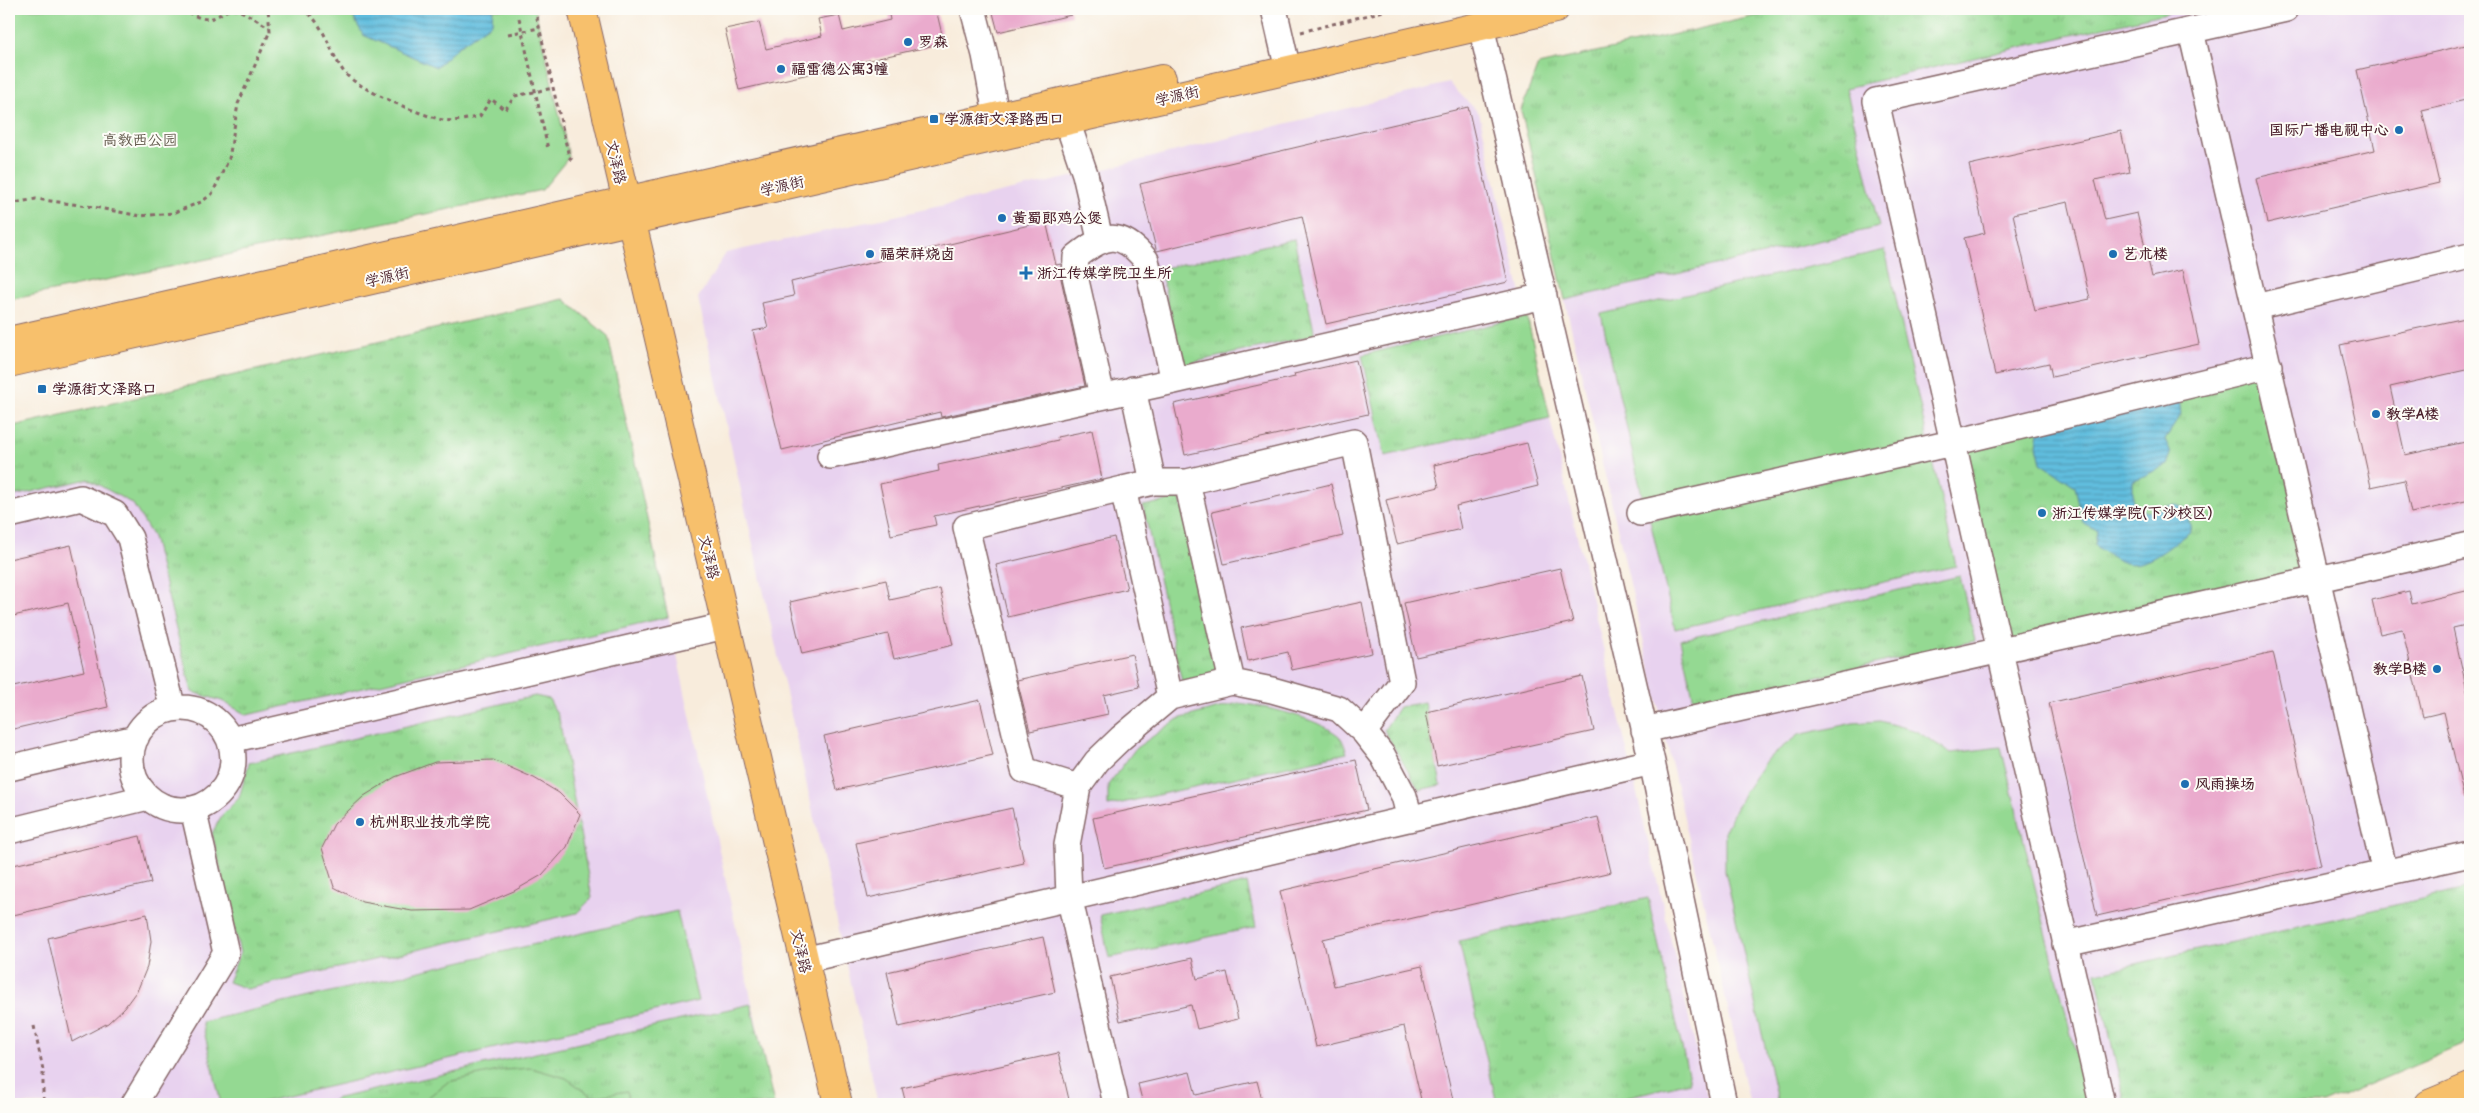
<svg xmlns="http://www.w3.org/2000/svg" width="2479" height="1113" viewBox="0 0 2479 1113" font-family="'Comic Neue','LXGW WenKai TC',sans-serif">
  <defs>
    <pattern id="grass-tufts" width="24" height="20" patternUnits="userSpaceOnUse" patternTransform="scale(1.25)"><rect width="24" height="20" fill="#94d992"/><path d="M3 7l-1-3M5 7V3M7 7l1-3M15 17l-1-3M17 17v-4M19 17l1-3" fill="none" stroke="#81ba7e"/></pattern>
    <pattern id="water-rules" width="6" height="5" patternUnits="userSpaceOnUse" patternTransform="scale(1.25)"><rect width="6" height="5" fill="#60bdde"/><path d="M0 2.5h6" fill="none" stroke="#5199b4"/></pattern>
  </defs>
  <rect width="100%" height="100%" fill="#fdfcf7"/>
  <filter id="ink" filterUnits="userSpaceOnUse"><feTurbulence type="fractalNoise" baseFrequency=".02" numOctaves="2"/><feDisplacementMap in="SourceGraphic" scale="10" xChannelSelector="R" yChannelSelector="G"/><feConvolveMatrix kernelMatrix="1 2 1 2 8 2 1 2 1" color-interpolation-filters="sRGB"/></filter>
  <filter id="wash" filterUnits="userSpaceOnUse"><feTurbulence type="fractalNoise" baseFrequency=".0096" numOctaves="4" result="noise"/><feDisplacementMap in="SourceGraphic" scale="20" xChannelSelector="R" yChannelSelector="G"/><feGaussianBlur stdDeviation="1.12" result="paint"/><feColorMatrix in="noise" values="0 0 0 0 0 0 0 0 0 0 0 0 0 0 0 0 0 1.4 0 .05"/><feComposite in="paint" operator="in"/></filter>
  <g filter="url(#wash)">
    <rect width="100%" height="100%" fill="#f8ecdc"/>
    <path fill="#e8d2ef" d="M1787 9H2470V1042L2323 1104H1750L1521 110 1538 65Z
      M1449 83 1479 113 1709 1104H878L698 298 726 253 1085 174Z
      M564 299 608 336 774 1104H9V427Z"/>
    <path fill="url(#grass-tufts)" stroke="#6f7c5e" d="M1787 9H2183L1846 88 1879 227 1565 300 1521 110 1538 65Z
      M1294 239 1315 335 1182 365 1160 269Z
      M564 299 608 336 668 617 247 715 222 701 192 692 153 537 133 504 88 479 9 497V427Z
      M1527 316 1550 418 1385 456 1362 355Z
      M2269 366 2319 580 1999 652 1952 443Z
      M1180 498 1219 673 1182 682 1143 506Z
      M1960 576 1975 641 1695 705 1680 640Z
      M535 696 549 699 559 718 592 898 577 913 247 989 228 982 240 953 212 833 222 815 239 798 249 763Z
      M1424 702 1441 785 1419 790 1384 730 1399 707Z
      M1238 703C1265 706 1318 718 1339 736 1343 739 1345 748 1347 753L1108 806V785L1136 748 1178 719Z
      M1247 883 1256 927 1109 958 1100 915Z
      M2470 888V1042L2323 1104H2125L2096 973Z
      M1648 898 1690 1082 1596 1104H1497L1459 941Z
      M751 1004 774 1104H335L334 1099Z"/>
    <path fill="#94d992" stroke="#6f7c5e" d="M9 9H535L569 157 542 190 9 300Z
      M1885 250 1928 441 1644 504 1601 314Z
      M1932 457 1956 566 1675 629 1650 520Z
      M1880 721 1916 731 1951 753 2001 747 2088 1104H1778L1725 871V830L1743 794 1767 759 1798 735 1853 723Z
      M677 911 698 1001 254 1104H221L202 1022Z
      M531 1068 566 1078 593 1097 627 1091 630 1104H419L448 1082 503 1070Z"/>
    <path fill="url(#water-rules)" stroke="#556e84" d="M349 9H493L492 23 460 45 436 67 363 35Z
      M2179 398 2181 415 2165 439 2171 454 2167 465 2133 481V508L2148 512 2175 504 2187 510 2191 531C2174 542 2148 569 2126 563 2116 561 2105 552 2095 546L2097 530 2083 523 2075 486 2041 463 2037 446 2039 431Z"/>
    <g id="blocks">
      <path fill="#eaabcd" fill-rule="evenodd" d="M888 9H915L916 12 936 9 944 43 739 90 725 29 759 22 766 49 822 36 818 19 839 15 843 31 890 20Z
        M992 9H1070L1071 15 998 32Z
        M2470 44V99L2422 110 2439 183 2267 223 2256 178 2375 150 2357 70Z
        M1468 107 1508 282 1326 324 1302 216 1157 251 1156 249 1140 184Z
        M2121 131 2130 172 2095 180 2105 220 2137 213 2152 277 2183 270 2199 344 2052 377 2049 363 1995 375 1964 238 1985 233 1969 165ZM2068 202 2090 299 2035 311 2013 214Z
        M1046 221 1056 265 1061 264V279L1085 386 941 417 940 412 782 450 753 331 768 328 762 303 794 296 791 282Z
        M2470 317V369L2390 387 2405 455 2470 441V500L2411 513 2404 480 2371 487 2340 345Z
        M1356 360 1368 414 1185 455 1174 404 1295 377 1294 374Z
        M1092 430 1102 479 934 516 936 525 891 535 880 484 939 471 938 465 1058 440 1057 437Z
        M1527 443 1538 486 1456 506 1461 529 1397 544 1386 500 1439 487 1434 465Z
        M1331 484 1343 536 1224 564 1212 512Z
        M1114 537 1127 589 1008 617 996 565Z
        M71 545 108 707 9 730V688L84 671 68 603 9 617V559Z
        M1560 568 1573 622 1416 657 1404 603Z
        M886 580 890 600 940 589 953 645 894 659 888 634 802 654 790 602Z
        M2470 590V624L2453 628 2470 704V798H2464L2444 712 2423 717 2402 629 2380 634 2372 600 2409 591 2412 604Z
        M1362 602 1372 653 1292 670 1288 652 1248 661 1241 628Z
        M2273 652 2321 865 2097 916 2049 703Z
        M1132 654 1139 687 1104 695 1108 714 1030 731 1017 680Z
        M1582 676 1594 731 1437 766 1426 712Z
        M980 700 993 755 837 790 824 736Z
        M493 760 534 778 559 793 580 814 567 847 542 875 514 891 469 910 412 911 362 902 334 887 322 848 334 824 364 796 395 777 435 762Z
        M1356 760 1367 810 1104 868 1093 818Z
        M1012 808 1024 863 868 898 856 843Z
        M1598 817 1611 872 1323 939 1334 986 1422 966 1454 1104H1422L1404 1026 1316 1047 1280 891Z
        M140 836 151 883 9 916V866Z
        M147 914 151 941 147 967 138 989 124 1008 108 1023 72 1042 48 938Z
        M1043 937 1055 992 899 1027 887 972Z
        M1192 958 1197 979 1227 972 1238 1019 1197 1029 1191 1005 1120 1021 1110 977Z
        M1058 1053 1070 1104H906L902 1088Z
        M1190 1072 1196 1095 1257 1081 1263 1104H1143L1138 1084Z"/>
    </g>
  </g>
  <g filter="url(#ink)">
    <use href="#blocks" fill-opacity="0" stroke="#876769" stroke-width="1"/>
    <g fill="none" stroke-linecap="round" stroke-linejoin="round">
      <g stroke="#876769" stroke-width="28">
        <path id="minor" d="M973 9 985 55 1000 136
          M1274 9 1288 70
          M1481 26 1652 762 1724 1104
          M2191 31 2385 873
          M1067 121 1085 174 1100 239
          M2255 307 2470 256
          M1133 389 1153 482
          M1102 396 1075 276 1076 257C1105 234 1120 229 1146 260L1174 381
          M830 456 1174 381 1544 296
          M1187 482 1354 442 1402 682 1364 732
          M1640 513 1952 443 2269 366
          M9 515 81 498 115 514 130 538 173 709
          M1170 697 1123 489 1153 482H1187L1232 682
          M131 759a51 51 0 1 1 102 0a51 51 0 1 1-102 0Z
          M1644 730 2470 545
          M230 740 725 626
          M9 768 136 738
          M1078 787 1024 770 966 527 1123 489
          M9 831 148 797
          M2065 944 2470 854
          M804 960 1652 762
          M134 1104 226 953 193 809
          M1116 1104 1069 896 1067 845 1078 787 1097 761 1121 738 1170 697 1232 682 1272 690 1339 709 1364 732 1383 756 1404 796 1410 819
          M2102 1104 1876 101 2286 9"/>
      </g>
      <g stroke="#876769" stroke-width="30">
        <path id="major" d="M582 9 838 1104
          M9 341 1162 79
          M9 363 1555 9
          M2465 1104 2470 1102"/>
      </g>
      <g stroke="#876769" stroke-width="30">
        <path id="highway" d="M2429 1104 2470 1087"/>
      </g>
      <path stroke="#876769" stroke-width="3" stroke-dasharray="4 4" stroke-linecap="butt" d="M302 9C325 22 329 52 344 72 357 89 420 115 443 120 456 122 468 119 480 116L491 99 505 110 515 96 553 88
        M535 9 569 157 574 162
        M188 12C217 30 220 6 236 10 247 12 259 22 269 27
        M519 18 548 149
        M1301 32 1392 9
        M508 34 540 28
        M9 204 36 199 94 207 140 216 173 213 201 202 212 194 229 159 238 104 270 31 268 9
        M34 1026 43 1070V1104"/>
      <use href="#minor" stroke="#fff" stroke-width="25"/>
      <use href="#major" stroke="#f7c06c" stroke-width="28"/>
      <use href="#highway" stroke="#f7c06c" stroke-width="28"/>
    </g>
  </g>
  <g fill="#1f6fb2" stroke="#fdfcf7" stroke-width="2">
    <circle cx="908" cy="42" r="5"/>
    <circle cx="781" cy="69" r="5"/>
    <rect x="929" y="114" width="10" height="10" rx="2.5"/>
    <circle cx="2399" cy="130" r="5"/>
    <circle cx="1002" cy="218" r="5"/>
    <circle cx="870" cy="254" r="5"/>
    <circle cx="2113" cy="254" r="5"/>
    <path d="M1023.5 265.5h5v5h5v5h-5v5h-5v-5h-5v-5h5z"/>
    <rect x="37" y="384" width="10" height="10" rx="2.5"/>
    <circle cx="2376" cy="414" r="5"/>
    <circle cx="2042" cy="513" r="5"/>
    <circle cx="2437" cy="669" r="5"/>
    <circle cx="2185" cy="784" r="5"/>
    <circle cx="360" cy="822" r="5"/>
  </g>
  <g text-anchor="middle" stroke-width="4" stroke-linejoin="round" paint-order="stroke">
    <g font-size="15" font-weight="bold" fill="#4a1f2b" stroke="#fdfcf7" text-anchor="start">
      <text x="918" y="47">罗森</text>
      <text x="791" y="74">福雷德公寓3幢</text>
      <text x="944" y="124">学源街文泽路西口</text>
      <text x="2389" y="135" text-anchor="end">国际广播电视中心</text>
      <text x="1012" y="223">黄蜀郎鸡公煲</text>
      <text x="880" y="259">福荣祥烧卤</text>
      <text x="2123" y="259">艺术楼</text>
      <text x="1037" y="278">浙江传媒学院卫生所</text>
      <text x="52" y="394">学源街文泽路口</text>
      <text x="2386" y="419">教学A楼</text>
      <text x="2052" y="518">浙江传媒学院(下沙校区)</text>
      <text x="2427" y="674" text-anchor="end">教学B楼</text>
      <text x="2195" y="789">风雨操场</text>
      <text x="370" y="827">杭州职业技术学院</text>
    </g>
    <g font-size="15" fill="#4a1f2b" stroke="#fdfcf7">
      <text transform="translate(1177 96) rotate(-13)" y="5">学源街</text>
      <text transform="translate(616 162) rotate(77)" y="5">文泽路</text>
      <text transform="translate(782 186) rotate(-13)" y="5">学源街</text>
      <text transform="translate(387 277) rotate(-13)" y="5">学源街</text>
      <text transform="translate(709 557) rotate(77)" y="5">文泽路</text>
      <text transform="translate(801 951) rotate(77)" y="5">文泽路</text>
    </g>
    <g font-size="15" fill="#60574a" stroke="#fdfcf7">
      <text x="140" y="145">高教西公园</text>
    </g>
  </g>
  <rect width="2479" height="1113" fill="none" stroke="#fdfcf7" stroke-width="30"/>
</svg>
